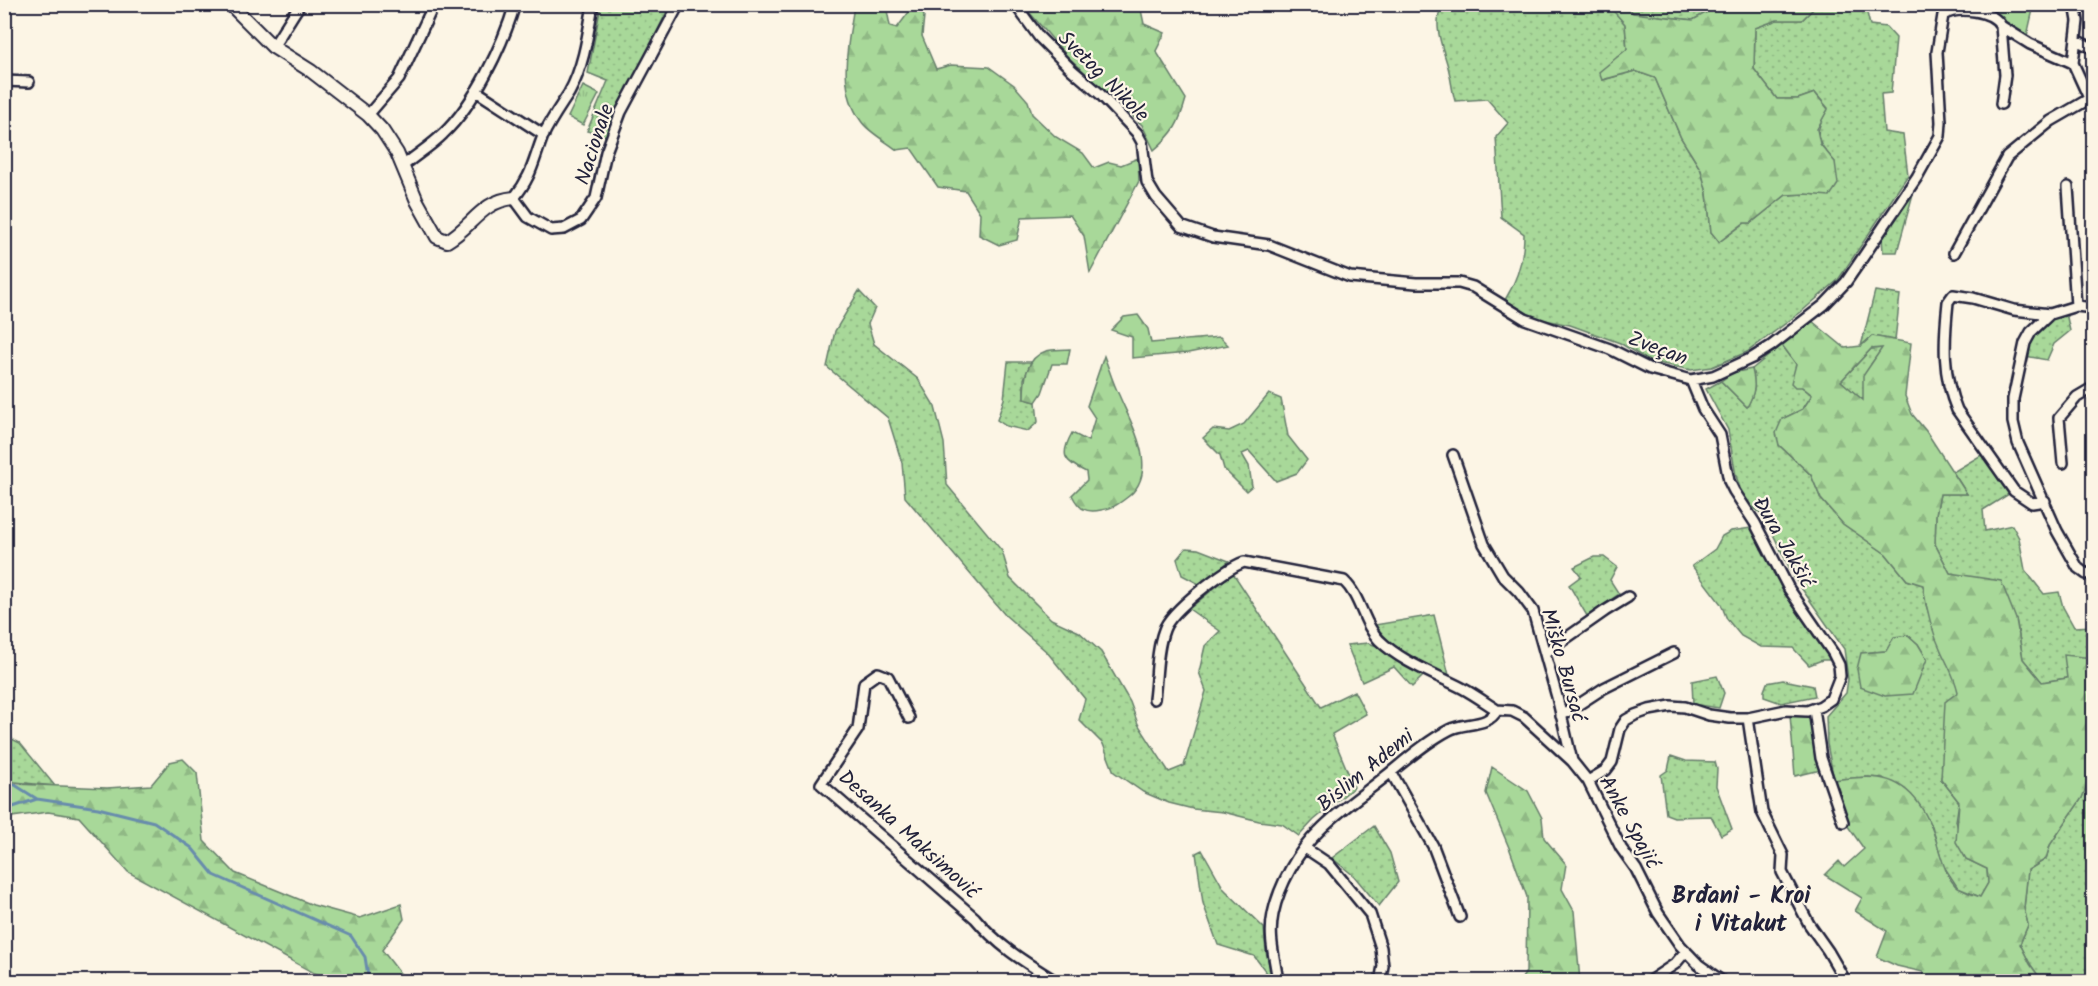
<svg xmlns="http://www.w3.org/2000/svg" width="2098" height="986" viewBox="0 0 2098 986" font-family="Kalam,sans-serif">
  <defs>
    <pattern id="grass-dots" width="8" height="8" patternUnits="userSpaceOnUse" patternTransform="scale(1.5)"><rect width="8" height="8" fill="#a8d899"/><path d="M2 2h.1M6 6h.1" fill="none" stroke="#90b985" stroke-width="1.8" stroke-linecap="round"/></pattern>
    <pattern id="forest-firs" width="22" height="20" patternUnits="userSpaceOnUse" patternTransform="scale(1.5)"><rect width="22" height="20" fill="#a8d899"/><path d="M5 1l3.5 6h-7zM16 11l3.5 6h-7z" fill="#90b985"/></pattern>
    <pattern id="park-tufts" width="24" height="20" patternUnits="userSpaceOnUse" patternTransform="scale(1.5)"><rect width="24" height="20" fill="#a8d899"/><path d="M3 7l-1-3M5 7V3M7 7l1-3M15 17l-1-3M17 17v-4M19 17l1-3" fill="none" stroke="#90b985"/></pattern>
  </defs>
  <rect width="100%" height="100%" fill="#fcf5e5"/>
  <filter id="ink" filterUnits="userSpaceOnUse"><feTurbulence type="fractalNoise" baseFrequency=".0167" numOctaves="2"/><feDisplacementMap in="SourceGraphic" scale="12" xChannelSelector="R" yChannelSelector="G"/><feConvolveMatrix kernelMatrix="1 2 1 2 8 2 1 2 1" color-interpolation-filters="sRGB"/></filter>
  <g filter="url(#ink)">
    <path fill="url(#grass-dots)" stroke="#657d6a" stroke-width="1.5" fill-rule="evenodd" d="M601 5H670L606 136 587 131 608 81 588 73Z
      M1446 5H1609L1625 24 1627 50 1600 72 1603 80 1635 71 1655 78 1681 138 1701 170 1707 193 1711 232 1719 242 1745 223H1751L1786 195 1806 194 1835 162C1815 138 1813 136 1828 108L1815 93 1798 99H1777L1754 69 1755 28 1777 20H1802L1817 5H1865L1870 25 1886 27 1896 38 1891 93 1881 94 1884 132 1903 135 1908 175 1838 280 1801 312 1747 352 1712 367 1691 370 1649 361 1620 343 1570 325 1535 318 1505 300C1518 279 1524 259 1524 234L1501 217 1496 137 1508 123 1487 99 1455 101C1452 90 1451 78 1448 67 1443 48 1432 25 1442 6Z
      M1626 5H1711V10L1693 20 1633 13Z
      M1916 183 1897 252H1883L1882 237Z
      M859 291 875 308 868 324 874 344 918 379 935 407 944 443 947 485 1002 551 1010 578 1051 619 1079 632 1101 652 1130 702 1138 724 1169 772 1184 766 1206 691 1199 672 1205 646 1220 631 1189 609 1233 573 1321 707 1354 691 1366 714 1332 734 1354 787 1314 820 1299 836 1282 824 1259 821 1223 812 1193 809 1169 803 1143 792 1114 772 1103 744 1079 720 1085 699 1047 652 1005 615 905 497 902 463 888 418 827 367 835 331Z
      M1875 291 1900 295 1895 340 1872 336 1861 346Z
      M2066 313 2070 331 2054 344 2047 360 2025 356C2035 326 2037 325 2066 313Z
      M1782 345 1796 364 1802 387 1812 395 1803 409 1782 419 1779 445 1811 475 1821 499 1843 524 1886 554 1907 580 1923 585 1926 605 1942 653 1953 672 1959 692 1941 779 1959 802 1956 821 1966 859 1987 869 1988 883 1980 897 1958 888 1943 865 1932 826 1883 778 1866 777 1834 780 1827 744 1826 716 1846 693 1848 679 1844 649 1795 579 1764 516 1744 500 1736 476 1728 430 1706 389 1721 381 1747 407C1755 392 1756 385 1752 369ZM1908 635 1918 644 1927 659 1861 653 1886 651Z
      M1883 348 1871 364 1863 401 1841 381 1871 349Z
      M1008 362H1031L1024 379V399L1036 402 1038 422 1028 431 1006 426 997 420 1004 399Z
      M1269 394 1281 399 1288 436 1307 460 1297 473 1276 481 1249 451 1242 454 1249 466 1252 486 1246 491 1224 469 1220 455 1203 438 1213 429 1229 431 1244 424Z
      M1983 454 2009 494 1983 510 1985 531 2012 525 2019 538 2025 570 2044 594 2059 592 2063 607 2074 627 2093 626V658H2089L2067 678 2042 682 2023 659 2016 619 1950 573 1935 544 1936 514 1940 494H1967L1953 472Z
      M1751 528 1759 540 1784 593 1834 660H1822L1809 665 1793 648 1761 647 1741 636 1727 619 1721 604 1692 566 1715 549 1722 536 1731 531Z
      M1186 548 1198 549 1229 561 1201 585 1182 575 1177 559Z
      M1594 557H1604L1617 567 1610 580 1619 594 1587 616 1569 585 1581 576 1574 567Z
      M1434 615 1449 675 1412 659 1390 643 1375 625Z
      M1368 643 1377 646 1423 676 1412 687 1394 667 1362 682 1347 645Z
      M1717 676 1724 693 1719 708 1693 704 1692 681Z
      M1783 680 1813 686 1815 696 1781 703 1764 697V691L1767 683Z
      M4 735 20 743 55 786 5 781Z
      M1671 756 1686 761 1715 762 1717 769 1716 786 1732 829 1721 835 1711 816 1674 817 1666 814 1661 775 1668 770Z
      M2093 779V981H2042L2030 964 2020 944 2028 925 2024 908 2028 870 2046 859 2050 845 2082 798 2089 780Z
      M1374 826 1390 853 1398 882 1379 906 1354 876 1332 858Z
      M1202 850 1224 889 1264 928 1266 952 1273 981 1254 956 1218 945 1203 903 1196 853Z"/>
    <path fill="url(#forest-firs)" stroke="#657d6a" stroke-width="1.5" fill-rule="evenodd" d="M854 5H886L890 26 897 28 912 8 919 7 924 16 922 36 936 69 951 65 989 67 1014 85 1028 101 1032 114 1056 137 1083 153 1094 168 1109 162 1121 165 1138 158 1139 181 1090 273 1084 236 1070 215 1022 217 1017 240 999 245 979 235 980 213 966 191 938 187 911 148 897 150C887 142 867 131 861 121 836 86 849 43 854 5Z
      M1023 5H1140L1144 24 1165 33 1156 51 1186 99C1179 124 1174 133 1154 150L1142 125 1067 56Z
      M1608 5H1626L1633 13 1693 20 1711 10V5H1817L1802 20H1777L1755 28 1754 69 1777 99H1798L1815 93 1828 109 1817 129 1820 144 1835 162 1838 184 1830 196 1806 194 1786 195 1751 223H1744L1719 242 1711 232 1707 193 1701 170 1681 138 1655 78 1635 71 1602 80 1599 72 1627 49 1625 24Z
      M1988 5H2034L2027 36 2009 27 1997 14 1988 8Z
      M1138 315 1148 329 1151 343 1220 337 1228 345 1188 353 1132 358V337L1111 330 1124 317Z
      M1812 321 1845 348 1861 346 1872 336 1911 343 1905 396 1912 414 1926 431 1967 494H1940L1936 514 1935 544 1950 573 2001 581 2016 619 2023 659 2042 682 2067 678 2064 655 2093 658V779L2089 780 2082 798 2050 845 2046 859 2028 870 2024 908 2028 925 2020 944 2030 964 2042 981H1922L1923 972 1897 966 1877 957 1887 931 1855 911 1862 898 1825 875 1839 861 1844 867 1864 849 1847 825 1834 780C1849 778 1864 776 1879 778 1914 783 1930 818 1938 847 1942 860 1947 879 1958 888 1964 892 1973 894 1980 897L1988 883 1987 869 1966 859 1956 842 1959 802 1941 779 1945 702 1958 692C1954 675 1949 668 1942 653 1932 632 1926 608 1923 585L1907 580 1886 554 1843 524 1821 499 1811 475 1779 445 1776 433 1782 419 1803 409 1812 395 1802 387H1795L1791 383 1796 364 1782 345ZM1882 348 1863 376V400L1841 381 1871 349Z
      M1070 349 1067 364H1052L1042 393 1036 402 1024 399C1024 381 1025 358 1046 351 1053 349 1062 350 1070 349Z
      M1104 356C1109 369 1113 383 1119 395 1132 426 1162 474 1125 499 1117 505 1111 509 1101 510 1085 513 1079 509 1072 495L1087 480 1086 472C1063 461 1060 455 1072 433L1088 441 1095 418 1087 406Z
      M1752 369C1756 385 1755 393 1747 407L1721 381 1732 373Z
      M1908 635 1918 644 1927 659 1913 694 1885 696 1860 687 1857 669 1861 653 1886 651 1894 637Z
      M1810 714 1821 770 1795 776 1790 715Z
      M183 759 197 773 204 841 235 873 313 905 360 918 401 904 404 919 382 950 406 981H339L314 973 128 872 79 817 48 812 12 817 5 824V781L15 784 107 788 151 785 170 762Z
      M1492 767 1528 791 1542 818 1544 838 1566 864 1562 889 1574 911 1580 981H1520L1526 972 1527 897 1510 850 1486 793Z"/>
    <path fill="url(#park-tufts)" stroke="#657d6a" stroke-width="1.5" d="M583 86 599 94 583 125 568 117Z"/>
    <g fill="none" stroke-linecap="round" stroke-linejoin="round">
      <path stroke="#688cac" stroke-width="3" d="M4 778 37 799 98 808 154 822 192 848 214 875 351 936 365 957 369 982
        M4 810 37 799"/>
      <g stroke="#22223b" stroke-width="14">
        <path id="street" d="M593 4C588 34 584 66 569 93 560 107 550 121 543 136 533 162 532 176 514 198L528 217 551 230 564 229 581 220 596 198 606 152 621 112 679 4
          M1015 4 1039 37 1072 70 1100 94 1137 133 1142 142 1147 182 1156 197 1181 226 1213 237 1269 245 1350 277 1416 283H1459L1473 287 1525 319 1610 349 1650 369 1691 380 1713 376 1752 358 1771 346 1824 305 1846 282 1857 266 1917 177 1940 136 1941 122 1937 52 1943 15C1958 6 1993 10 2001 26L2005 75 2001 104
          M2075 4 2078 21 2073 63 2094 109
          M2001 26 2030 44 2073 63
          M2076 40 2094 49
          M273 47 300 4
          M4 81 29 82
          M476 91 544 135
          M368 115 399 79 434 4
          M403 166C416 155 431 146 443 134 474 105 503 45 515 4
          M2068 187 2076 306
          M1954 253 2007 157 2051 121 2089 99
          M2050 314 2031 332 2025 343 2013 399V422L2018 443 2057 531 2078 568 2086 574 2094 572
          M1453 455 1484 544 1503 576 1519 592 1533 611 1557 697 1572 761
          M2063 463 2059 418 2077 397 2094 387
          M2045 501 2032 503 2014 491 1957 410C1942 375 1944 340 1948 302L1953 295 1973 298 2014 310 2050 314 2076 306 2094 308
          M1545 653 1605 611 1628 597
          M1154 699C1157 677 1156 651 1164 630 1170 611 1225 569 1244 562L1344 581C1361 597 1363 624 1379 640 1403 663 1433 673 1462 688 1475 695 1486 703 1497 710
          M1814 709 1821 758 1843 822
          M1497 710 1512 711 1524 717 1572 761 1588 781 1621 848 1636 869 1658 913 1680 945 1699 965 1723 982
          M1561 716 1604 688 1674 653
          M909 718 888 677 878 673 864 683 858 729 821 784 975 918C999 947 1025 962 1057 982
          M1748 718 1762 812 1783 855 1782 872 1809 924 1828 951 1846 982
          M1391 772 1433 846 1460 917
          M1588 781 1606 770 1612 762 1620 729 1626 720 1635 715 1649 710 1671 706 1685 707 1709 715 1730 718H1748L1786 710 1807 711 1821 706 1831 699 1840 676 1839 665 1833 653 1789 589 1755 523 1734 491 1729 481 1720 435 1703 409 1691 380
          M1305 848 1329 864 1370 914 1381 948 1383 966 1380 982
          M1278 982C1275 958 1268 938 1273 914 1279 885 1298 851 1319 831 1339 810 1364 794 1386 776 1406 760 1426 742 1449 730 1464 722 1489 727 1497 710
          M1648 982 1675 964 1686 951"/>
      </g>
      <g stroke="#22223b" stroke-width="16">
        <path id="secondary" d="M230 4 273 47 311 71 368 115 382 130 397 153 417 201 437 237 447 241C473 226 481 201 514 198"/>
      </g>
      <use href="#street" stroke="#fcf5e5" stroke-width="9"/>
      <use href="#secondary" stroke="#fcf5e5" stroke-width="12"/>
    </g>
  </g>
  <g text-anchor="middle" stroke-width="4.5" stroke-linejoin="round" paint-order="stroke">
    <g font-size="21" fill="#22223b" stroke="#fcf5e5">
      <text transform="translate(1104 76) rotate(45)" y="7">Svetog Nikole</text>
      <text transform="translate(594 144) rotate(-72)" y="7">Nacionale</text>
      <text transform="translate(1658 348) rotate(21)" y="7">Zveçan</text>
      <text transform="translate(1784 542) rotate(60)" y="7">Ðura Jakšić</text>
      <text transform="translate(1564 665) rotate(74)" y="7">Miško Bursać</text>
      <text transform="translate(1365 770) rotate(-39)" y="7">Bislim Ademi</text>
      <text transform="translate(1630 822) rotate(61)" y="7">Anke Spajić</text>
      <text transform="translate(909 834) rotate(42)" y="7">Desanka Maksimović</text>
    </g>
    <g font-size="24" font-weight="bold" fill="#22223b" stroke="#fcf5e5">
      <text x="1741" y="903">Brđani - Kroi<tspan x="1741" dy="28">i Vitakut</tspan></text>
    </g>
  </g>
  <rect width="2098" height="986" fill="none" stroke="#fcf5e5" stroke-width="24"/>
  <rect x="12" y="12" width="2074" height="962" fill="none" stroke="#22223b" stroke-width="2" filter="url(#ink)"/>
</svg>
